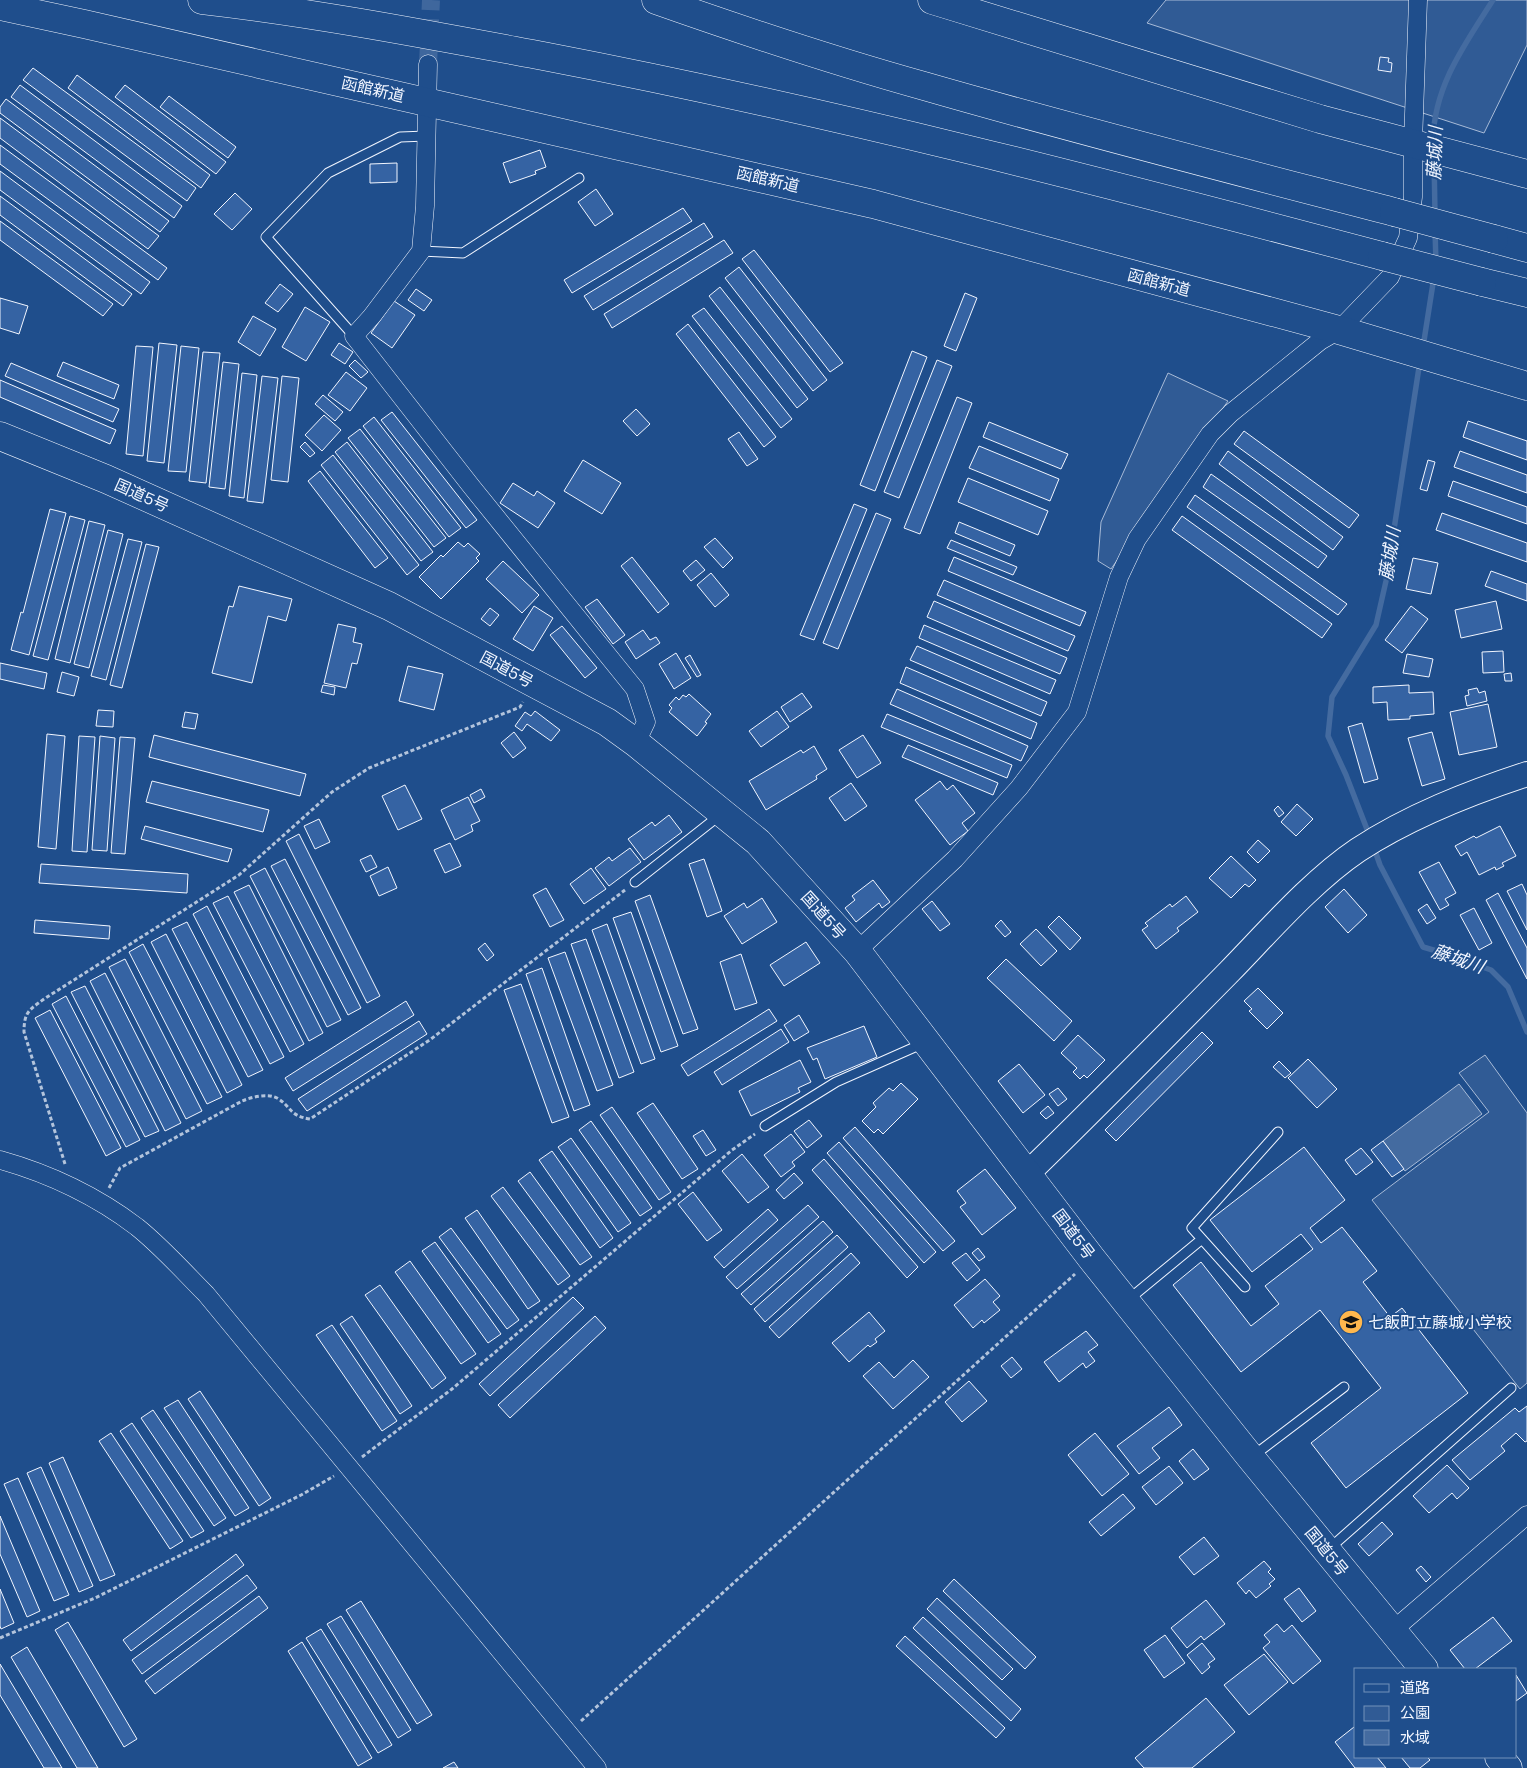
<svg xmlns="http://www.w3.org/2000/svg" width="1527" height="1768" viewBox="0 0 1527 1768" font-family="'Space Grotesk','Noto Sans JP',sans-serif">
  <rect width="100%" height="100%" fill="#1f4e8c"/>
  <path fill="#305b95" stroke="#a8bbd7" d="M1166 0H1527V45L1484 133 1147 23Z
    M1168 373 1228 401 1111 569 1098 561 1101 522Z
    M1485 1055 1527 1113V1383L1520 1389 1372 1200 1489 1112 1459 1073Z"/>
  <path fill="#446ba0" stroke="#a8bbd7" d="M1459 1084 1482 1114 1405 1171 1383 1141Z"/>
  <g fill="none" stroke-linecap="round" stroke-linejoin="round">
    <path stroke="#446ba0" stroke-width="5.5" d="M1433 140C1434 86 1465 44 1493 0
      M1434 157 1435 215
      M1435 230 1436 263
      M1423 347 1434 277
      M1370 837 1346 775 1328 736 1332 697 1376 625 1386 581 1420 361
      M1374 848 1380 865 1423 947 1440 952 1491 970 1508 987 1527 1032"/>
  </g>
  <path fill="#3563a3" stroke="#f2f6ff" d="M1380 57 1389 58 1388 62 1392 63 1391 72 1378 70Z
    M33 68 196 188 187 201 23 80Z
    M77 75 210 175 201 188 68 88Z
    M20 85 182 206 174 218 11 97Z
    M125 85 226 162 216 174 115 97Z
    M169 96 236 147 228 158 160 107Z
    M6 99 169 221 160 232 0 113V107Z
    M0 118 159 236 148 249 0 138Z
    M0 145 167 268 158 280 0 164Z
    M540 150 546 167 535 171 536 174 510 183 503 163Z
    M397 163V182L370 183V164Z
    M0 171 150 282 141 294 0 190Z
    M596 189 613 214 595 226 578 202Z
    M235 193 252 209 232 230 214 214Z
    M0 196 132 294 123 306 0 215Z
    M683 208 692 221 572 293 564 280Z
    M0 221 113 304 103 316 0 240Z
    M704 223 713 237 593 310 584 296Z
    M724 240 733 253 612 328 604 314Z
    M754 250 843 363 830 372 742 259Z
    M739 267 827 380 813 391 725 278Z
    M280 284 293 294 278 312 265 303Z
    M720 287 808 399 797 408 709 296Z
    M416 289 432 300 424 311 408 300Z
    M965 293 977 298 956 351 944 346Z
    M0 298 28 306 19 334 0 328Z
    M394 301 415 315 392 348 371 333Z
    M305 307 330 322 306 361 282 347Z
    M704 308 792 419 781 428 692 316Z
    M253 316 276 329 260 356 238 342Z
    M688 324 776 437 764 447 676 334Z
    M159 343 177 345 164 463 147 461Z
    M339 343 353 352 345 364 331 355Z
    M136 346 153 347 143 456 126 454Z
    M181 346 199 348 186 472 168 471Z
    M912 351 927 357 875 491 860 485Z
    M203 352 220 353 206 483 189 481Z
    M355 360 368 372 361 378 349 366Z
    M937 360 952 366 899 498 884 492Z
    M63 362 119 385 114 399 57 376Z
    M223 362 239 364 225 489 209 487Z
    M11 363 119 409 113 422 5 376Z
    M346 372 367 388 350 411 328 395Z
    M242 373 257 375 244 498 229 496Z
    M262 376 278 378 263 503 247 501Z
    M282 376 299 378 288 482 271 480Z
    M0 380 116 430 110 444 0 397Z
    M323 395 343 412 335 421 315 404Z
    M957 397 972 403 920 534 904 528Z
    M636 409 650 424 637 436 623 421Z
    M392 412 477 520 466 528 381 420Z
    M324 415 341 430 322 451 305 435Z
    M374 417 461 528 449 537 363 426Z
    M1468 421 1527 441V460L1463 437Z
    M989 422 1068 454 1061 469 983 437Z
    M360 429 446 538 434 547 348 438Z
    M1244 431 1359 515 1349 528 1234 444Z
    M739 432 758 459 747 466 728 439Z
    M305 442 315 453 310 457 300 447Z
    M347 442 433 552 421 561 335 452Z
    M979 446 1059 479 1050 501 969 468Z
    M1228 451 1343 537 1333 550 1219 464Z
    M1460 451 1527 475V493L1454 467Z
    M333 455 419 565 407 575 321 465Z
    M583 460 621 483 602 514 564 491Z
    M1428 460 1435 462 1427 491 1420 489Z
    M320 471 388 558 375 568 308 481Z
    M1211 474 1327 556 1318 568 1203 487Z
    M968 478 1048 511 1038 535 958 502Z
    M1453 481 1527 507V524L1448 496Z
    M513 483 534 496 537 491 555 503 538 528 500 503Z
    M1195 495 1347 604 1338 615 1187 507Z
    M854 504 867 509 814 640 800 635Z
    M50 509 66 513 29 655 11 650 21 612 23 613Z
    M876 513 891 519 838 649 823 643Z
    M1442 513 1527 543V562L1436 530Z
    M70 516 85 520 48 660 33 656Z
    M1182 516 1332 624 1322 638 1172 530Z
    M89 521 105 525 70 663 55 659Z
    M959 522 1015 545 1010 556 955 533Z
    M108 530 123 534 89 668 74 664Z
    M715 538 733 558 723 568 704 547Z
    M128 539 142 542 106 680 91 676Z
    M951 540 1017 567 1013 575 947 548Z
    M458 542 464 547 468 543 480 554 476 558 479 561 441 599 419 577 441 555 443 557Z
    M146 544 159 547 122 688 110 685Z
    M632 557 669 604 658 613 621 566Z
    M954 557 1086 612 1080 626 948 571Z
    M1413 558 1438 563 1431 594 1406 589Z
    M696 560 705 570 691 581 683 571Z
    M503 561 539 595 522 613 486 579Z
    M1491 571 1527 584V601L1485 586Z
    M711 573 729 595 715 607 697 585Z
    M944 580 1075 636 1068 651 937 595Z
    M239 586 292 599 286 621 268 616 252 683 212 673 229 606 233 607Z
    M597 599 625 635 613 644 585 607Z
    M934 601 1067 658 1060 674 927 617Z
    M1496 601 1502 629 1461 638 1455 610Z
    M534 606 553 618 533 651 513 639Z
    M1411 606 1428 619 1402 653 1385 640Z
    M490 608 499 615 490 626 481 619Z
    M338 624 356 628 353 642 362 644 357 664 352 663 346 688 324 683Z
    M924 625 1056 680 1050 694 919 638Z
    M562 626 597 668 585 678 550 635Z
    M643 630 650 640 656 637 660 643 636 659 625 642Z
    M917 646 1047 702 1041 716 910 660Z
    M1503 651 1504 672 1483 673 1482 652Z
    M676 653 691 678 674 689 659 664Z
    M1407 654 1433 659 1429 677 1403 673Z
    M690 655 701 675 697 677 685 658Z
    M0 663 47 673 44 689 0 679Z
    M408 666 443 674 434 710 399 701Z
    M906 667 1037 723 1031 739 900 683Z
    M62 672 79 677 74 696 57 692Z
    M1511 673 1512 681H1505L1504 674Z
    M323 685 335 687 334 695 321 692Z
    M1409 685V693L1433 692 1434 714 1410 716V719L1388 720 1387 702 1373 703V687Z
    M1477 688 1479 693 1485 691 1487 701 1467 706 1465 696 1469 695 1468 690Z
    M897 689 1028 746 1021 761 890 704Z
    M802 693 812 707 790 722 781 707Z
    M689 694 711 714 705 722 707 723 697 736 669 712 672 708 669 705 676 697 679 700 683 695 686 697Z
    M1488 704 1497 747 1459 755 1450 712Z
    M98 710 114 711 113 727 96 726Z
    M535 711 560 730 551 741 527 724 522 731 515 726 525 712 531 716Z
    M777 711 789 727 761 747 749 731Z
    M185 712 198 714 195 729 182 727Z
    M887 714 1012 765 1007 778 881 727Z
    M1362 723 1378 779 1364 783 1348 727Z
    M514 732 526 748 513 758 501 743Z
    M1432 732 1445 779 1422 786 1408 738Z
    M47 734 65 736 56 849 38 847Z
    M154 735 306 774 300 796 149 757Z
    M863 735 881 763 857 778 839 750Z
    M79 736 95 737 87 852 72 851Z
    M100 736 115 738 107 851 92 850Z
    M120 737 135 738 125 854 111 853Z
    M908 745 998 783 993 795 902 757Z
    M814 746 827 769 816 776 817 779 766 810 749 781 801 750 803 753Z
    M152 781 269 810 263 832 146 802Z
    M940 781 947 790 953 785 975 813 962 823 968 831 950 845 915 800Z
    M851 783 867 806 845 821 829 798Z
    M405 785 422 819 398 830 382 796Z
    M481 789 485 797 474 803 470 795Z
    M468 797 480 821 471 825 473 831 455 840 441 810Z
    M1297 804 1313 819 1296 836 1281 822Z
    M1278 806 1284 813 1279 817 1274 810Z
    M669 815 682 832 644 860 628 839 652 822 655 826Z
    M319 819 330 842 315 849 304 826Z
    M145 826 232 849 228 862 141 839Z
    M1500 826 1516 856 1502 863 1504 866 1496 870 1495 867 1479 875 1467 852 1461 856 1455 846 1474 836 1476 838Z
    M299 834 380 996 367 1003 286 841Z
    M1258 840 1270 851 1258 863 1247 852Z
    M450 843 461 866 445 873 434 850Z
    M630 848 641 862 609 886 595 868 609 857 612 861Z
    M371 855 377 867 366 872 360 860Z
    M1231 856 1256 880 1249 887 1245 884 1231 898 1209 878Z
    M285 859 361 1008 348 1015 271 866Z
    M704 859 722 911 707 917 689 864Z
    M1439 862 1456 893 1445 899 1449 905 1440 910 1419 872Z
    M41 864 188 874 187 893 39 883Z
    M388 867 397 888 379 896 370 876Z
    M265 868 341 1020 327 1027 250 876Z
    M591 868 606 889 584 904 570 884Z
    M873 880 890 902 882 908 879 903 856 922 845 908 855 900 852 896Z
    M1522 884 1527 895V930L1507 891Z
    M249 885 323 1033 309 1041 234 892Z
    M546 888 564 920 550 927 533 895Z
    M1344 889 1367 915 1348 933 1325 907Z
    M1498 893 1527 948V979L1486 900Z
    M650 895 698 1029 683 1034 635 901Z
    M228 896 304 1044 290 1052 213 903Z
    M1186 896 1198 912 1177 928 1179 931 1156 949 1142 930 1148 926 1145 923 1170 904 1172 907Z
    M762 898 777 922 742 944 724 916 744 903 747 908Z
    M932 901 950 924 940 931 922 909Z
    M1427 904 1436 918 1427 924 1418 910Z
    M207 906 284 1057 270 1064 193 914Z
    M1474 908 1492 943 1479 950 1460 915Z
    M631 912 678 1046 661 1052 613 918Z
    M1059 916 1081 938 1070 950 1048 927Z
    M35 920 110 926 109 939 34 933Z
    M1001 920 1011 932 1005 937 995 926Z
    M187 922 263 1070 248 1077 172 929Z
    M607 924 655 1059 641 1064 592 930Z
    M1036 929 1057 951 1041 966 1020 944Z
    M166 934 242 1085 227 1093 151 942Z
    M586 939 634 1072 619 1078 571 944Z
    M806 942 820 963 784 986 770 965Z
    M485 943 494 955 487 961 478 949Z
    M143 944 222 1097 207 1104 129 952Z
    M565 952 613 1085 597 1091 548 958Z
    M741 954 757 1003 735 1010 720 962Z
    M125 959 202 1111 186 1119 109 967Z
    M1006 959 1072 1021 1054 1041 987 978Z
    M542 968 590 1105 574 1111 526 974Z
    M105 973 181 1123 165 1131 90 981Z
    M521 984 569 1117 552 1123 504 990Z
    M85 986 159 1131 145 1137 71 992Z
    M1258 988 1283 1013 1267 1029 1249 1011 1252 1009 1244 1001Z
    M66 996 140 1140 126 1147 52 1004Z
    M406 1001 414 1015 293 1091 285 1078Z
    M769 1009 777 1021 688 1076 681 1065Z
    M50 1010 121 1148 106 1156 35 1018Z
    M799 1015 809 1032 794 1041 784 1025Z
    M419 1021 427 1034 307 1111 298 1099Z
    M864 1026 877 1057 825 1079 817 1058 813 1060 807 1048Z
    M781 1029 789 1042 722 1085 714 1072Z
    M1202 1032 1213 1043 1116 1141 1105 1130Z
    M1078 1035 1105 1060 1087 1078 1084 1075 1080 1079 1073 1072 1077 1068 1061 1053Z
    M1308 1059 1337 1089 1317 1108 1288 1078Z
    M800 1060 811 1082 798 1088 800 1092 751 1116 739 1091Z
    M1279 1061 1291 1073 1285 1078 1273 1067Z
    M1019 1064 1045 1095 1023 1113 998 1081Z
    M901 1083 918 1099 883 1134 878 1129 874 1133 862 1121 876 1107 873 1103 889 1088 893 1091Z
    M1058 1088 1067 1099 1058 1106 1049 1094Z
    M653 1103 698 1169 682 1179 637 1113Z
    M1048 1106 1054 1113 1046 1119 1040 1113Z
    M612 1107 671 1192 659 1200 600 1115Z
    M809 1120 822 1136 807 1148 794 1131Z
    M591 1121 652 1208 640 1216 579 1130Z
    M855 1127 955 1241 943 1251 843 1138Z
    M703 1130 716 1150 706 1156 693 1136Z
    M791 1134 805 1152 792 1162 795 1166 781 1177 764 1155Z
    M571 1138 631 1223 618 1232 558 1147Z
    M1383 1141 1404 1169 1392 1177 1371 1150Z
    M839 1142 936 1252 924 1263 827 1153Z
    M1304 1147 1345 1200 1310 1228 1321 1243 1342 1227 1377 1271 1363 1282 1390 1317 1402 1308 1468 1393 1346 1488 1311 1443 1381 1388 1320 1310 1241 1372 1173 1285 1201 1262 1251 1326 1279 1304 1265 1286 1313 1249 1301 1234 1252 1272 1210 1220Z
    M1361 1148 1373 1162 1356 1175 1345 1160Z
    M552 1151 613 1238 600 1248 539 1160Z
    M742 1154 769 1187 748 1203 722 1171Z
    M824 1159 918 1267 907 1278 812 1170Z
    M985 1169 1016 1208 982 1235 960 1207 966 1203 957 1191Z
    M530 1172 592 1257 580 1265 518 1181Z
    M794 1173 803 1183 784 1199 776 1190Z
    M503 1187 570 1276 558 1285 491 1196Z
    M693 1192 722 1230 707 1241 678 1204Z
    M808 1205 819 1217 737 1289 726 1277Z
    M768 1209 778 1220 724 1268 714 1257Z
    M477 1210 540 1301 528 1309 465 1218Z
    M823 1221 833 1232 751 1305 741 1294Z
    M451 1228 519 1320 507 1329 439 1237Z
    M837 1235 848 1247 765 1322 754 1309Z
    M435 1242 501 1334 488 1343 422 1251Z
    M978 1248 985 1257 979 1261 972 1253Z
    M851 1253 860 1263 779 1338 769 1327Z
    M966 1253 980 1270 967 1281 952 1263Z
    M410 1261 476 1354 461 1364 395 1272Z
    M985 1279 1000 1296 993 1302 1000 1310 984 1323 982 1320 973 1328 954 1305Z
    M380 1285 446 1378 432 1389 365 1295Z
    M573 1297 584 1308 490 1396 479 1384Z
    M869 1312 885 1331 875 1339 877 1342 870 1347 868 1345 849 1362 832 1343Z
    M352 1316 412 1406 400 1414 340 1324Z
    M595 1316 606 1328 510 1418 498 1405Z
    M332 1325 397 1421 382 1431 316 1335Z
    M1086 1331 1098 1345 1088 1352 1095 1361 1086 1368 1083 1363 1059 1382 1044 1362Z
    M1012 1357 1022 1369 1011 1378 1001 1366Z
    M913 1360 929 1377 893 1409 863 1376 879 1362 894 1378Z
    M969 1381 987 1401 962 1422 945 1402Z
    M200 1391 271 1498 259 1506 188 1399Z
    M178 1400 249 1508 235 1516 164 1408Z
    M1527 1406V1441L1525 1442 1516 1433 1501 1446 1505 1451 1470 1480 1452 1460 1515 1408 1519 1412Z
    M1169 1407 1182 1425 1152 1448 1160 1458 1139 1474 1117 1446Z
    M153 1410 226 1518 214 1526 141 1418Z
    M132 1423 204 1531 191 1538 120 1431Z
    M111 1433 183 1541 170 1549 99 1441Z
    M1095 1433 1129 1474 1102 1496 1068 1455Z
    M1193 1449 1209 1469 1194 1480 1179 1461Z
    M63 1457 115 1575 100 1581 49 1463Z
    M1447 1465 1469 1488 1457 1499 1452 1493 1429 1513 1413 1496Z
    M1169 1466 1183 1483 1156 1505 1142 1487Z
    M41 1467 93 1586 79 1592 27 1473Z
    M18 1478 69 1595 54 1601 4 1484Z
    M1123 1494 1135 1508 1101 1536 1089 1522Z
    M0 1516 40 1611 27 1617 0 1554Z
    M1382 1522 1393 1534 1369 1556 1358 1544Z
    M1204 1537 1219 1556 1194 1575 1179 1557Z
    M236 1554 244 1565 131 1651 123 1640Z
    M1264 1561 1271 1569 1268 1572 1275 1579 1269 1584 1271 1586 1256 1598 1249 1590 1246 1594 1237 1583Z
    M1421 1566 1431 1577 1426 1582 1416 1570Z
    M247 1575 257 1588 142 1674 132 1660Z
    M954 1579 1036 1657 1025 1669 943 1591Z
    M1299 1588 1316 1611 1302 1622 1284 1599Z
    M0 1589 14 1623 1 1629 0 1626Z
    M259 1596 268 1608 155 1694 145 1681Z
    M937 1598 1013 1669 1002 1680 927 1609Z
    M1206 1600 1225 1624 1204 1640 1201 1636 1187 1648 1171 1628Z
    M361 1601 432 1715 417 1724 346 1610Z
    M341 1616 411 1730 398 1738 327 1624Z
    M923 1617 1021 1709 1011 1721 913 1628Z
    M1493 1617 1512 1641 1475 1669H1465L1450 1650Z
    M68 1622 137 1739 124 1747 55 1630Z
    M1277 1624 1284 1632 1292 1625 1321 1661 1293 1684 1263 1648 1270 1642 1264 1635Z
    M321 1629 392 1745 378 1753 306 1638Z
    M1165 1635 1185 1663 1164 1678 1144 1650Z
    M905 1636 1005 1728 996 1738 896 1646Z
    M302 1642 372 1758 358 1766 288 1651Z
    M1202 1643 1215 1659 1208 1664 1210 1667 1202 1674 1187 1655Z
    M27 1647 98 1768H77L11 1657Z
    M1264 1654 1288 1682 1249 1715 1224 1685Z
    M0 1664 62 1768H44L0 1695Z
    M1516 1675 1527 1693 1516 1701Z
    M1206 1698 1235 1732 1192 1768H1144L1135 1758Z
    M1354 1727 1356 1730V1757H1377L1386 1768H1355L1335 1742Z
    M1401 1757H1427L1430 1760 1420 1768H1410Z
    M454 1762 458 1768H443Z"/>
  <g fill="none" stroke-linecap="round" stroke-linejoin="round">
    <path stroke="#3f679d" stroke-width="18" stroke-dasharray="18 9" stroke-linecap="butt" d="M428 64 431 0"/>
    <g stroke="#f2f6ff" stroke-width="11">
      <path id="lane" d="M421 251 463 253 579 178
        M354 336 266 237 328 173 400 137 427 136
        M635 882 720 815
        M765 1126 836 1082 924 1043
        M1245 1287 1192 1228 1278 1132
        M1128 1300 1202 1239
        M1253 1456 1344 1387
        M1330 1548 1511 1388"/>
    </g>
    <g stroke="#f2f6ff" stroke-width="19">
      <path id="street" d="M428 64 425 206 421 251 372 316 354 336 471 486 635 689 646 722 636 743
        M857 951 955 859 1019 788 1077 712 1119 577 1137 539 1210 434 1231 413 1320 341 1339 330 1390 277 1408 238 1413 197V143L1418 0
        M0 1160C50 1174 96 1196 137 1227 162 1247 184 1272 206 1294L597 1768
        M1392 1631 1527 1515"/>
    </g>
    <g stroke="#f2f6ff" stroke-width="26">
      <path id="secondary" d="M1028 1173C1096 1107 1162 1040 1229 972 1268 932 1312 881 1358 850 1410 816 1469 793 1527 774"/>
    </g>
    <g stroke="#f2f6ff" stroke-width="29">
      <path id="highway" d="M202 0C316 13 430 35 543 56 825 110 1104 182 1382 256
        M656 0C744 31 834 61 924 86 1080 131 1237 171 1394 212
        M932 0 1320 119 1527 174
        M0 6 84 24 873 204 1339 330 1527 386
        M1494 239 1527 248
        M1482 282 1527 293
        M0 436 106 479 389 606 607 722 636 743 758 842 857 951 1092 1259 1251 1458 1424 1669
        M1499 1757 1508 1768"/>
    </g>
    <path stroke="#b3c4dc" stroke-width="3" stroke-dasharray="4 2.5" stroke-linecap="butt" d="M65 1164 24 1032C24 1012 29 1010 44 999L239 875 332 792 369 768 520 707 523 702
      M109 1188 120 1168 242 1101C252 1097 267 1093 277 1098 291 1106 289 1116 310 1119L431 1039 625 890
      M362 1457 452 1389 732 1150 755 1134
      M0 1638 95 1598 301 1495 334 1476
      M581 1721 1075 1274"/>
    <use href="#lane" stroke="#1f4e8c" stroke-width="9"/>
    <use href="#street" stroke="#1f4e8c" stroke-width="18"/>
    <use href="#secondary" stroke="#1f4e8c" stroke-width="24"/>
    <use href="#highway" stroke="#1f4e8c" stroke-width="28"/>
    <g stroke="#f2f6ff" stroke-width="29" stroke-linecap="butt">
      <path id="highway-bridge" d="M1394 212 1494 239
        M1382 256 1482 282"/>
    </g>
    <use href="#highway-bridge" stroke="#1f4e8c" stroke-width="28"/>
  </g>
  <defs>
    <g id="school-disc" transform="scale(1.25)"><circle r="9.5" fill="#ffb74d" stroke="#1f4e8c"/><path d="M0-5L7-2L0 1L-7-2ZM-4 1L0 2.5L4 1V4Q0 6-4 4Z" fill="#111"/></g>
  </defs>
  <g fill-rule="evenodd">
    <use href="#school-disc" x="1351" y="1322"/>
  </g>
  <g text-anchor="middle" stroke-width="4" stroke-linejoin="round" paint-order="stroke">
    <g font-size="16" fill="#f2f6ff" stroke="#1f4e8c">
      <text transform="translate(373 89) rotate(13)" y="6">函館新道</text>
      <text transform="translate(768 179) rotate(13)" y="6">函館新道</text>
      <text transform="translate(1159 282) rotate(15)" y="6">函館新道</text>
      <text transform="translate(142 495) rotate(24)" y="6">国道5号</text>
      <text transform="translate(507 669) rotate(28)" y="6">国道5号</text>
      <text transform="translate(824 915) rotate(48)" y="6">国道5号</text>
      <text transform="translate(1074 1234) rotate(53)" y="6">国道5号</text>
      <text transform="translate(1327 1551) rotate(51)" y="6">国道5号</text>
    </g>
    <g font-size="16" fill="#f2f6ff" stroke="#1f4e8c" text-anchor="start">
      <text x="1368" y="1328">七飯町立藤城小学校</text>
    </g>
    <g font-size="18" font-style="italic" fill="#f2f6ff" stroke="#1f4e8c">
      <text transform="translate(1435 153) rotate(-88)" y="6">藤城川</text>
      <text transform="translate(1390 554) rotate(-81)" y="6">藤城川</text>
      <text transform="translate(1458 959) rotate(19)" y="6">藤城川</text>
    </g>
  </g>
  <rect x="1354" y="1668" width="162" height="90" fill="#1f4e8c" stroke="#7391ba"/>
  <rect x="1364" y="1684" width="25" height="8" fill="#1f4e8c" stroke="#7391ba"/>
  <text x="1400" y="1693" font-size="15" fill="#f2f6ff">道路</text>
  <rect x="1364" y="1706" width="25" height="15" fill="#305b95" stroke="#7391ba"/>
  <text x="1400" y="1718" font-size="15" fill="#f2f6ff">公園</text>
  <rect x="1364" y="1730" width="25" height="15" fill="#446ba0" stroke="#7391ba"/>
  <text x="1400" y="1743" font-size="15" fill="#f2f6ff">水域</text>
</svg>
